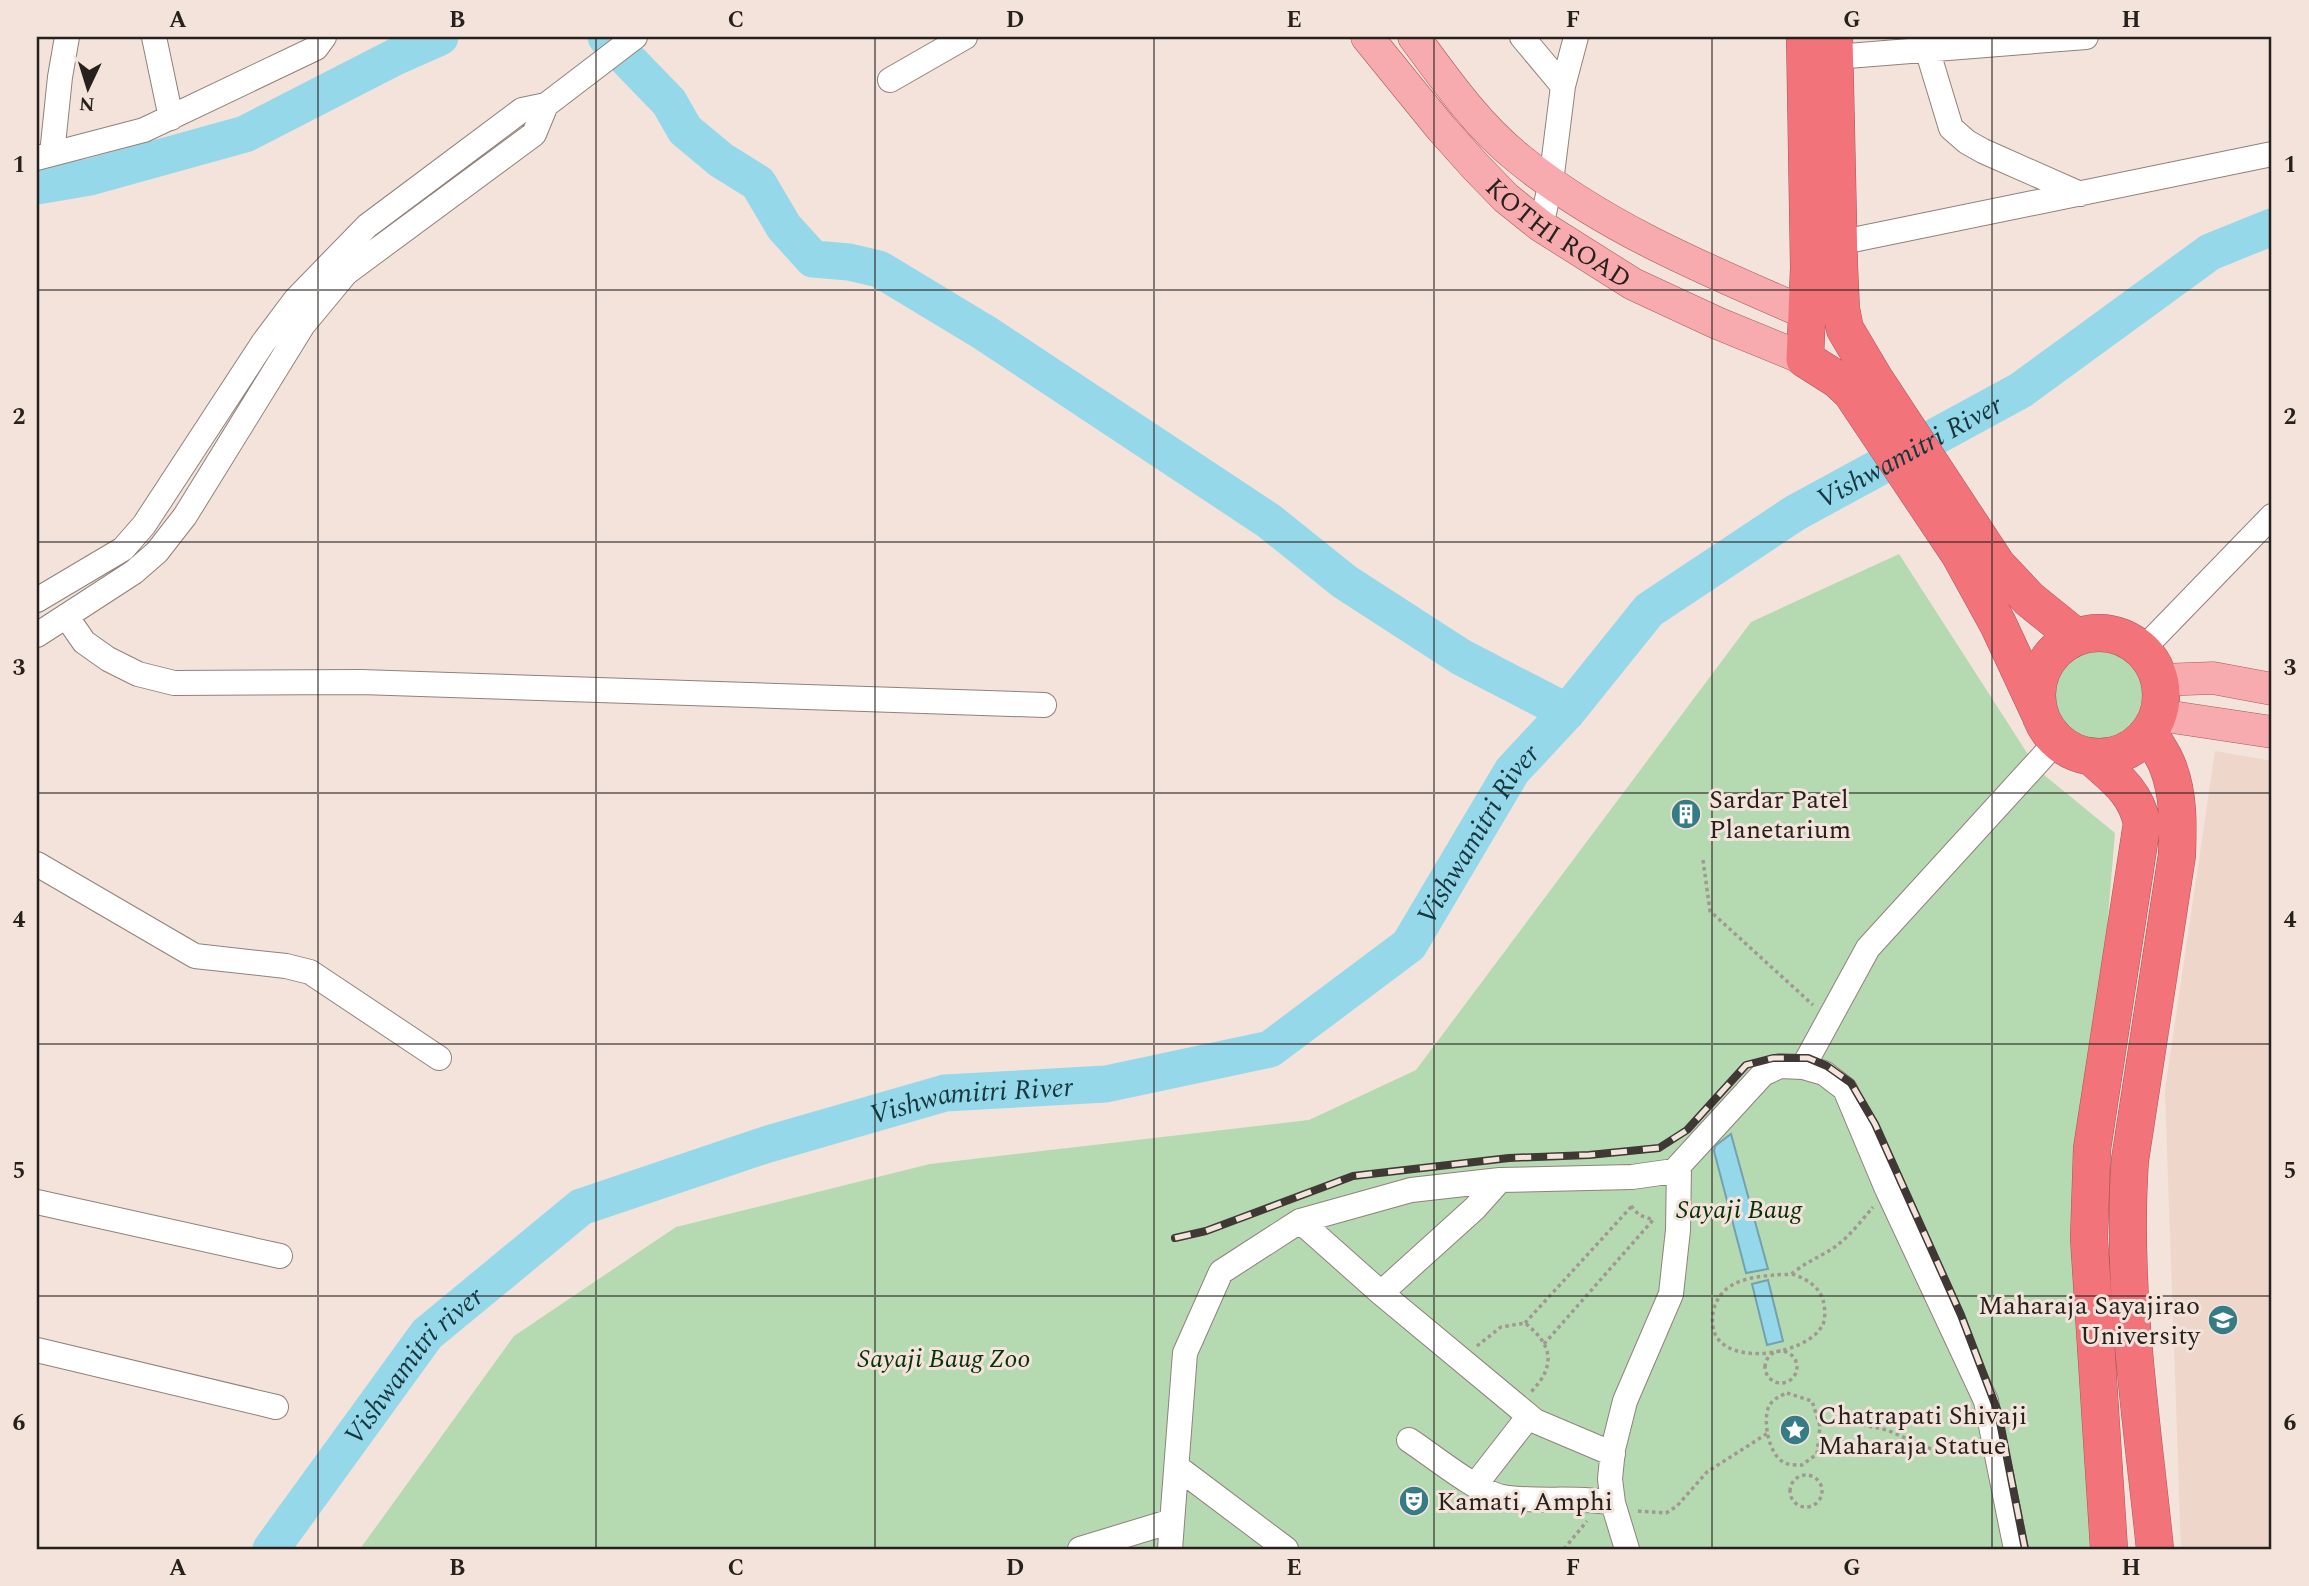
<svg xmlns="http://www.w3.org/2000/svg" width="2309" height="1586" viewBox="0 0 2309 1586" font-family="Spectral,serif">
  <rect width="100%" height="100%" fill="#f3e3db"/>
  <path fill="#eed6ca" d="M2215 751 2272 761V1549H2181L2165 1090Z"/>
  <path fill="#b5dab2" d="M1899 554 2038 770 2115 833 2098 1037 2091 1549H360L514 1336 676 1227 930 1164 1309 1120 1416 1070 1751 622Z
    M2052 694a45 45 0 1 1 90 0a45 45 0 1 1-90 0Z"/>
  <path fill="#95d8ea" stroke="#74a1ad" stroke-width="2" d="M1731 1134 1768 1269 1746 1273 1714 1151 1715 1146Z
    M1768 1280 1783 1341 1767 1345 1752 1284Z"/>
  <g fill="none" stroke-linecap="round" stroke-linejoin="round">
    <g stroke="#95d8ea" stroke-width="37">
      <path d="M606 37 669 102 685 130 721 160 758 183 784 227 813 259 849 262 879 269 985 333 1269 521 1345 582 1461 657 1567 712"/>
      <path d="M37 186 90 177 245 134 395 57 440 37"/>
      <path id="s1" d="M271 1549 427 1334 581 1207 765 1145 945 1093 1106 1084 1270 1049 1409 945 1512 771 1567 712 1649 610 1795 513 2021 390 2210 252 2272 227"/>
    </g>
    <g stroke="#90817a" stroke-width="26">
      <path id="minor" d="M154 37 171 118
        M1522 37 1563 86
        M1927 49 1951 128 1967 142 1983 151 2080 194
        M1835 57 2086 37
        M890 80 965 37
        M52 154 60 77 67 37
        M37 158 144 130 316 48 324 37
        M1541 226 1551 182 1563 86 1576 37
        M1838 243 2272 154
        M37 600 123 549 144 525 263 343 296 299 367 226 522 110 546 105 635 37
        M66 616 84 642 108 659 138 674 174 683 361 682 1044 705
        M37 635 134 572 157 552 185 516 303 325 346 273 534 134 546 105
        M2142 650 2272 516
        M37 864 195 956 286 966 310 972 439 1058
        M1803 1067 1824 1073 1845 1089 1887 1189 1986 1401 2016 1549
        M37 1202 280 1256
        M1300 1221 1381 1293 1535 1421 1613 1454
        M1381 1293 1475 1208 1500 1180
        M37 1350 276 1407
        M1409 1440C1432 1455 1478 1493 1503 1497 1539 1503 1576 1496 1613 1503L1627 1549
        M1177 1467 1286 1549
        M1476 1484 1529 1416
        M1613 1503 1610 1479 1613 1449 1625 1401 1671 1294 1678 1230 1679 1167
        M1080 1549 1172 1521
        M1170 1549 1185 1353 1221 1272 1300 1221 1411 1190 1500 1180 1632 1177 1674 1171 1763 1074 1780 1066 1803 1067 1868 948 2057 741"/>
    </g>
    <g stroke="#ab5659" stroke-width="33">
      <g id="major">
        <path id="s2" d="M1367 37 1441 128 1475 166 1506 198 1541 226 1633 284 1717 323 1805 359"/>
        <path d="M1414 37C1445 79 1476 124 1518 158 1604 228 1707 270 1808 314"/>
        <path d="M2160 680 2213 678 2272 689"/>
        <path d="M2159 715 2272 732"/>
      </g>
    </g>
    <g stroke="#ab5659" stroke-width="38">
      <path id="highway" d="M1805 37 1809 268 1805 359 1838 380 1851 392 1960 555 1998 624 2039 712
        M1834 37 1839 265 1841 309 1845 329 1874 378 1997 565 2029 599 2076 637
        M2037 695a62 62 0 1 1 124 0a62 62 0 1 1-124 0Z
        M2149 733C2155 744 2164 755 2168 767 2179 795 2178 825 2177 855L2130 1160C2121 1290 2142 1421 2155 1549
        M2092 757C2115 778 2135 791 2142 823L2092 1149 2089 1238 2109 1549"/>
    </g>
    <path stroke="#a39791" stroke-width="3.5" stroke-dasharray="3.5 3.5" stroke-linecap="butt" d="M1703 860 1710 911 1813 1005
      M1631 1206 1639 1215 1654 1220
      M1792 1274C1805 1278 1819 1286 1823 1300 1825 1307 1826 1320 1822 1326 1807 1354 1730 1367 1715 1334 1711 1325 1712 1311 1716 1303 1726 1280 1752 1277 1775 1275 1780 1274 1787 1275 1791 1274 1795 1272 1800 1267 1804 1265 1815 1258 1827 1253 1836 1246 1850 1236 1862 1220 1873 1207
      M1525 1323 1631 1207
      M1544 1344 1653 1220
      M1477 1346 1501 1327 1525 1323C1553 1345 1556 1366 1531 1392
      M1765 1367a16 16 0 1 1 32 0a16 16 0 1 1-32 0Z
      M1787 1393 1812 1401 1820 1426 1817 1454 1802 1465C1797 1465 1789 1465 1785 1463 1769 1456 1762 1421 1769 1406 1773 1399 1780 1396 1787 1393Z
      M1820 1423 1863 1425 1887 1430 1940 1453 1972 1447
      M1790 1491a16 16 0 1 1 32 0a16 16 0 1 1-32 0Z
      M1638 1511 1666 1513 1677 1506 1707 1472 1768 1433
      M1564 1549 1587 1521"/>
    <use href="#minor" stroke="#fff" stroke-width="24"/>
    <use href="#major" stroke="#f7abaf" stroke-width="32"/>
    <use href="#highway" stroke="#f27379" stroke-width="37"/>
    <g stroke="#3f3835" stroke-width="8">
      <path id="rail" d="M1175 1238 1206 1231 1353 1176 1509 1158 1589 1155 1659 1148 1687 1130 1746 1065 1773 1058H1808L1827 1066 1851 1083 1875 1124 1961 1315 1998 1412 2025 1549"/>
    </g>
    <use href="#rail" stroke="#f3e3db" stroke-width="5" stroke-dasharray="16" stroke-linecap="butt"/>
  </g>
  <path fill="none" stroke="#27211e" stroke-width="2" stroke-opacity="0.55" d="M318 37V1549M596 37V1549M875 37V1549M1154 37V1549M1434 37V1549M1712 37V1549M1992 37V1549M37 290H2272M37 542H2272M37 793H2272M37 1044H2272M37 1296H2272"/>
  <defs>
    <g id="building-disc" transform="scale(1.575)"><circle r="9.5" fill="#357c86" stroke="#f3e3db"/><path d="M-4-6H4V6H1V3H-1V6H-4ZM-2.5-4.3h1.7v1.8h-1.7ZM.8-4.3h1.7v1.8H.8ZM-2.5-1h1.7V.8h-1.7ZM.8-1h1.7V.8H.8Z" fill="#fff"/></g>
    <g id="university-disc" transform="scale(1.575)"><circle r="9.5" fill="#357c86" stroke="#f3e3db"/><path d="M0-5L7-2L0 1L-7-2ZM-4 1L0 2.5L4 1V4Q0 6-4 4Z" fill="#fff"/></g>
    <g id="sight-disc" transform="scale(1.575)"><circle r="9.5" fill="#357c86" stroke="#f3e3db"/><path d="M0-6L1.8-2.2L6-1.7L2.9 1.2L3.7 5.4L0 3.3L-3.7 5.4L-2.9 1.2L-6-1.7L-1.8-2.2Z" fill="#fff"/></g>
    <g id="theatre-disc" transform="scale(1.575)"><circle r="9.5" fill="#357c86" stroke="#f3e3db"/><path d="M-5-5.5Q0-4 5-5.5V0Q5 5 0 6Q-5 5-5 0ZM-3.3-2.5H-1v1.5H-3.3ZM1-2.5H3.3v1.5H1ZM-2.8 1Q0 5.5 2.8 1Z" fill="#fff"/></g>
  </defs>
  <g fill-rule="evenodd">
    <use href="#building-disc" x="1686" y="814"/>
    <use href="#university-disc" x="2223" y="1320"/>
    <use href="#sight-disc" x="1795" y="1430"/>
    <use href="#theatre-disc" x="1414" y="1501"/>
  </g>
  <g text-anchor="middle" stroke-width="6" stroke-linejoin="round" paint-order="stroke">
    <g font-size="26" fill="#27211e" stroke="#f3e3db">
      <text dy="9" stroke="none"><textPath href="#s2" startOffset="276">KOTHI ROAD</textPath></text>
    </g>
    <g font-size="26" fill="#27211e" stroke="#f3e3db" text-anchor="start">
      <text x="1709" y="808">Sardar Patel<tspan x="1709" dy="30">Planetarium</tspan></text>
      <text x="2200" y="1314" text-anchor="end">Maharaja Sayajirao<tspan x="2200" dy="30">University</tspan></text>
      <text x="1818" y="1424">Chatrapati Shivaji<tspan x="1818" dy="30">Maharaja Statue</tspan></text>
      <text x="1437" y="1510">Kamati, Amphi</text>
    </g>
    <g font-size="26" font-style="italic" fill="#083209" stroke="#f3e3db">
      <text x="1739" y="1218">Sayaji Baug</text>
      <text x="944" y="1367">Sayaji Baug Zoo</text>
    </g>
    <g font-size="28" font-style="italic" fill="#16373f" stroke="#f3e3db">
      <text dy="10" stroke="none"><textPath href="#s1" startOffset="2068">Vishwamitri River</textPath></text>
      <text dy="10" stroke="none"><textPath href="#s1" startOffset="1480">Vishwamitri River</textPath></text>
      <text dy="10" stroke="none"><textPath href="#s1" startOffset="872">Vishwamitri River</textPath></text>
      <text dy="10" stroke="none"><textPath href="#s1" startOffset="233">Vishwamitri river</textPath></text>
    </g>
  </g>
  <rect width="2309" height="1586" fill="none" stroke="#f3e3db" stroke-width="77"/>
  <g transform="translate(88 88) rotate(184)" stroke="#f3e3db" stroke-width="5" paint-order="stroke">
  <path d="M0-5L12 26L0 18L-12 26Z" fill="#27211e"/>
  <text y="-10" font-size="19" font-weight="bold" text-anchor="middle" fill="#27211e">N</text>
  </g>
  <rect x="38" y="38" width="2232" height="1510" fill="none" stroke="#27211e" stroke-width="2.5"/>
  <g font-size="23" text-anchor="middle" font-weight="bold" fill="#27211e">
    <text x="178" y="27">A</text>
    <text x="457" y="27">B</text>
    <text x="736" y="27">C</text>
    <text x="1015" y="27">D</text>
    <text x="1294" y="27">E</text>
    <text x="1573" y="27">F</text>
    <text x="1852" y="27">G</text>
    <text x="2131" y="27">H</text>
    <text x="19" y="172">1</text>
    <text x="2290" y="172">1</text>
    <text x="19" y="424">2</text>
    <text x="2290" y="424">2</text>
    <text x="19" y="675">3</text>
    <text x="2290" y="675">3</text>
    <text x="19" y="927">4</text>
    <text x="2290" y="927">4</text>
    <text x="19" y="1178">5</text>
    <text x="2290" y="1178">5</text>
    <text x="19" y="1430">6</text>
    <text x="2290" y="1430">6</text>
    <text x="178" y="1575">A</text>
    <text x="457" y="1575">B</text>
    <text x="736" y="1575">C</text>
    <text x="1015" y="1575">D</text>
    <text x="1294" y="1575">E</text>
    <text x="1573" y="1575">F</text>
    <text x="1852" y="1575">G</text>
    <text x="2131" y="1575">H</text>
  </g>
</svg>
